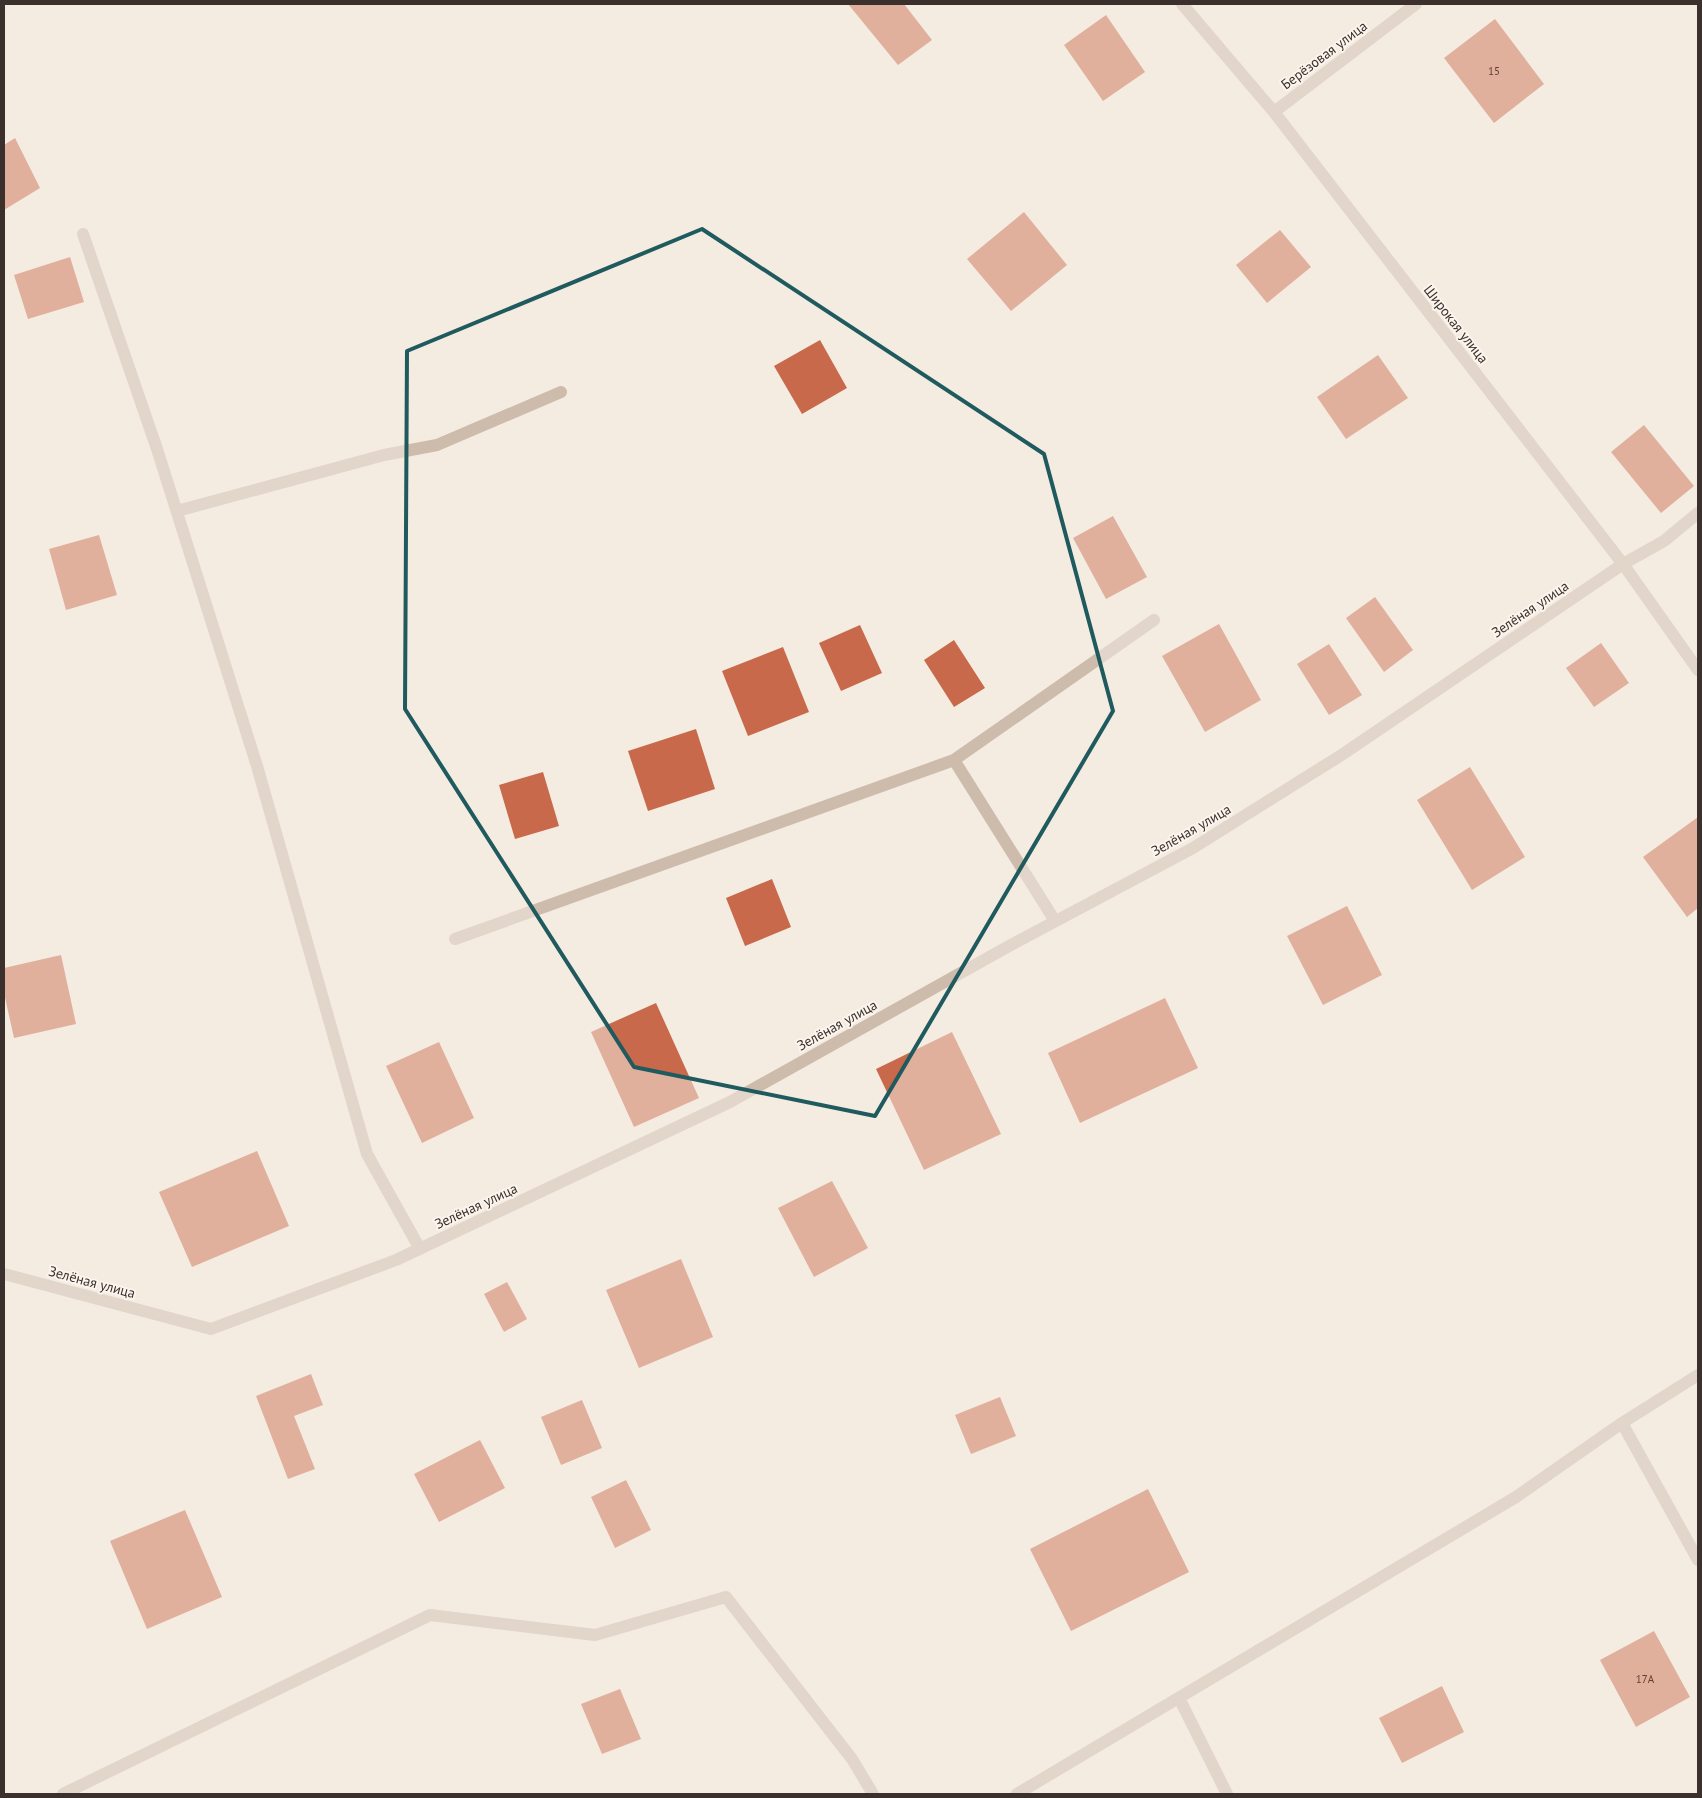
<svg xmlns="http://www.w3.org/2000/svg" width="1702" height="1798" viewBox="0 0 1702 1798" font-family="'PT Sans',sans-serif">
  <rect width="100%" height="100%" fill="#f4ebe1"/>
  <path fill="#c8694b" d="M848 4H904L932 40 898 65Z
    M1106 15 1145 72 1103 101 1064 45Z
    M1495 19 1544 84 1494 123 1444 58Z
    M15 138 40 188 4 210V145Z
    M1024 212 1067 265 1011 311 967 259Z
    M1280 230 1311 267 1267 303 1236 265Z
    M70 257 84 302 28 319 14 275Z
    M820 340 847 388 802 414 774 366Z
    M1378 355 1408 398 1346 439 1317 397Z
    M1644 425 1694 486 1661 513 1611 452Z
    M1113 516 1147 577 1106 599 1073 538Z
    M99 535 117 595 66 610 49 549Z
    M1375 597 1413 650 1384 672 1346 618Z
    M1219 624 1261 700 1205 732 1162 656Z
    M860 625 882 673 841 691 819 643Z
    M954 640 985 688 954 707 924 660Z
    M1601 643 1629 683 1594 707 1566 668Z
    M1329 644 1362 695 1329 715 1297 664Z
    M783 647 809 712 748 736 722 671Z
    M696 729 715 789 648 811 628 751Z
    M1470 767 1525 857 1472 890 1417 800Z
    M543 772 559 826 515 839 499 785Z
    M1698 817V908L1687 917 1643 857Z
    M772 879 791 927 745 946 726 898Z
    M1347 906 1382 975 1323 1005 1287 936Z
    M61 955 76 1024 14 1038 4 993V968Z
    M1165 998 1198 1068 1080 1123 1048 1053Z
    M656 1003 699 1098 634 1127 591 1032Z
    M952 1032 1001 1134 924 1170 876 1069Z
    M439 1042 474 1118 422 1143 386 1066Z
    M257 1151 289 1226 192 1267 159 1192Z
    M832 1181 868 1248 814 1277 778 1208Z
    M681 1259 713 1337 639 1368 606 1290Z
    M507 1282 527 1319 504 1332 484 1294Z
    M311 1374 323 1405 294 1416 315 1469 288 1479 256 1396Z
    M1000 1397 1016 1436 971 1454 955 1415Z
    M582 1400 602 1448 561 1465 541 1417Z
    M480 1440 505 1488 439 1522 414 1474Z
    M626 1480 651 1530 615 1548 591 1497Z
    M1148 1489 1189 1572 1071 1631 1030 1549Z
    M185 1510 222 1597 147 1629 110 1541Z
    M1654 1631 1690 1697 1636 1727 1600 1660Z
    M1442 1686 1464 1732 1402 1763 1379 1718Z
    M620 1689 641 1739 602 1754 581 1704Z"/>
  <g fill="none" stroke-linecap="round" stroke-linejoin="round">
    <path stroke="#cdbbac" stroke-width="12" d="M1182 4 1274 112 1623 564 1698 670
      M1274 112 1416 4
      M83 234 157 449 257 766 367 1154 420 1249
      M177 511 384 455 437 445 561 392
      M1055 921 954 760 1154 620
      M455 939 954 760
      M4 1274 211 1329 396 1260 730 1102 1009 946 1193 848 1343 754 1623 564 1664 541 1698 513
      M1622 1423 1698 1560
      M1179 1698 1227 1794
      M63 1794 430 1615 595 1635 726 1597 852 1759 873 1794
      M1017 1794 1516 1497 1622 1423 1698 1375"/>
  </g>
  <path d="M0 0H1702V1798H0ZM702 229 1044 454 1113 711 875 1116 634 1067 405 709 407 351Z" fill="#f4ebe1" fill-opacity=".55" fill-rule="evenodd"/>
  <path fill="none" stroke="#1f5a5e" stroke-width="4" stroke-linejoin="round" d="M702 229 1044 454 1113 711 875 1116 634 1067 405 709 407 351Z"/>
  <g text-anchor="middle" stroke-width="4" stroke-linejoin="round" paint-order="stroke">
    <g font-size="11" fill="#5e3e33">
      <text x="1494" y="75">15</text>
      <text x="1645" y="1683">17А</text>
    </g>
    <g font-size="14" fill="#3b302b" stroke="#fbf5ee">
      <text transform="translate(1324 55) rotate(-37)" y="5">Берёзовая улица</text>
      <text transform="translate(1456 324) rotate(52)" y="5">Широкая улица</text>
      <text transform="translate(1530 609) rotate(-34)" y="5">Зелёная улица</text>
      <text transform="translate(1191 830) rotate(-30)" y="5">Зелёная улица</text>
      <text transform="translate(837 1025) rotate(-29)" y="5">Зелёная улица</text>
      <text transform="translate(476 1206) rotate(-25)" y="5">Зелёная улица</text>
      <text transform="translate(92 1282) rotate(15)" y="5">Зелёная улица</text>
    </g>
  </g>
  <rect width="1702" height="1798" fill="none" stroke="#3b302b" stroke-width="10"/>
</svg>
